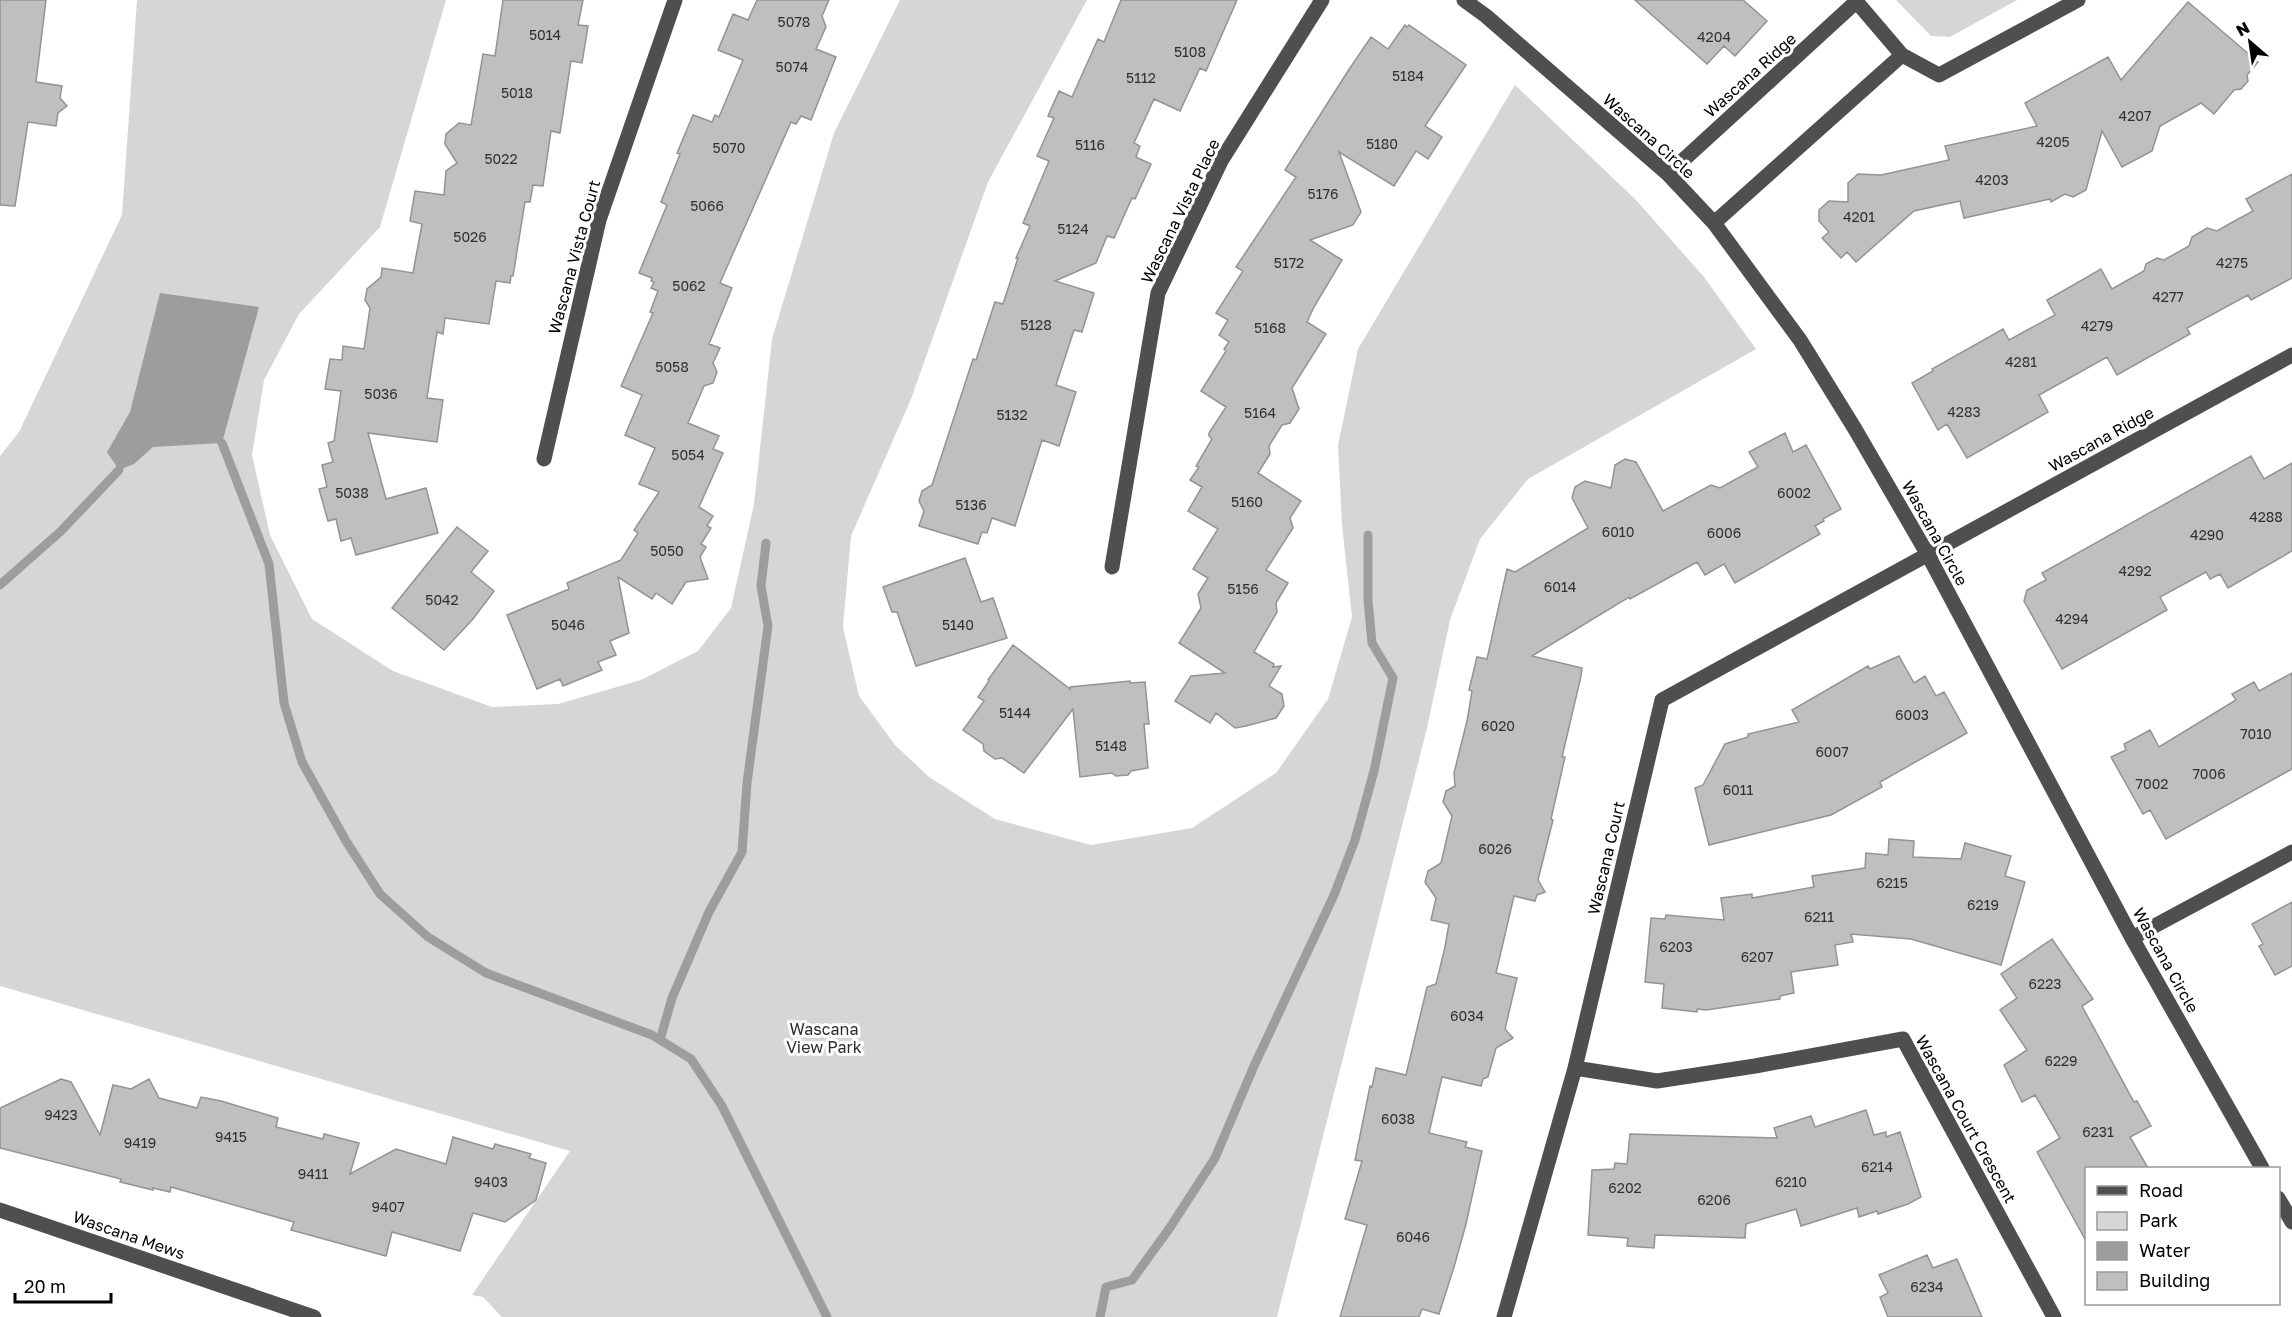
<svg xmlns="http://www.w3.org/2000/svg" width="2292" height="1317" viewBox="0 0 2292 1317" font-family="'Golos Text',sans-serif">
  <rect width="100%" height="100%" fill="#fff"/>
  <path fill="#d6d6d6" d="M137 0H446L380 227 299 314 264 380 252 455 270 535 312 619 393 671 492 707 558 704 641 680 698 651 731 608 754 504 772 339 834 133 900 0H1087L988 182 911 399 851 536 843 627 859 696 895 745 929 777 995 819 1091 845 1192 828 1276 773 1328 699 1352 617 1342 525 1338 445 1358 349 1515 85 1636 200 1704 277 1756 349 1528 479 1480 539 1450 620 1427 728 1277 1317H502L483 1297 472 1295 570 1151 0 986V456L19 432 122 215Z
    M1896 0H2017L1950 37 1931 36Z"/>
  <path fill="#9d9d9d" d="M160 293 259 307 222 443 153 447 134 464 119 470 107 452 130 412Z"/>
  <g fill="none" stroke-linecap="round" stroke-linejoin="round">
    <path stroke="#9d9d9d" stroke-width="9" d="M222 443 269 564 284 703 302 762 346 841 380 894 428 937 486 973 652 1035 691 1059 722 1106 827 1317
      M0 585 61 531 119 470
      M660 1040 672 998 709 912 742 852 747 783 768 626 761 586 766 543
      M1100 1317 1106 1287 1132 1280 1169 1229 1215 1158 1254 1066 1334 895 1355 840 1374 771 1393 678 1372 643 1368 600V535"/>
  </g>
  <path fill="#bfbfbf" stroke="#939393" stroke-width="1.5" d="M0 0H46L36 82 62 86 60 98 67 106 58 113 56 126 28 122 15 206 0 205Z
    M503 0H583L578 25 588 26 582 63 571 61 560 133 551 131 543 186 533 185 530 202H525L513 276H511L510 283 496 281 489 324 445 318 443 334 437 332 427 398 443 400 437 442 368 433 386 499 426 488 438 533 356 555 351 538 341 541 336 519 328 521 319 489 327 487 322 465 333 462 328 443 334 441 341 391 325 389 330 359 342 360 343 346 364 349 370 308 365 300 367 289 381 277 382 268 413 273 422 224 410 221 415 191 444 195 446 171 457 163 445 144 446 134 459 123 471 125 483 54 495 56Z
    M757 0H829L822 16 826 27 816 49 836 57 811 120 801 116 796 124 791 122 720 283 732 288 709 344 720 348 713 363 717 372 713 383 704 386 688 423 719 436 713 449 723 453 699 507 713 516 707 526 711 528 701 544 706 547 700 557 708 579 686 582 672 604 656 593 652 599 618 577 629 633 610 641 616 655 598 662 602 670 563 686 560 679 537 689 507 615 569 589 567 583 621 560 638 533 634 530 659 492 639 484 655 448 625 435 642 395 621 386 653 313 650 312 658 291 651 288 654 282 651 281 652 278 639 273 667 205 661 202 680 154 677 153 693 115 712 122 715 115 719 117 743 60 718 50 733 14 748 20Z
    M1121 0H1237L1206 71 1200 68 1180 111 1154 99 1134 143 1140 146 1136 157 1151 164 1135 199 1132 198 1114 238 1107 236 1096 263 1055 281 1094 293 1082 332 1074 330 1056 385 1076 392 1059 446 1042 440 1015 526 992 518 987 533 982 532 978 544 919 526 924 511 919 501 922 491 932 485 973 359 976 360 995 302 1003 304 1018 258H1016L1030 226 1023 223 1049 161 1037 156 1054 118 1048 116 1059 91 1072 97 1098 39 1104 42Z
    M1635 0H1743L1767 21 1735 56 1724 46 1707 64Z
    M2188 2 2258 62 2247 75 2248 81 2241 89 2234 90 2214 114 2201 103 2160 126 2152 151 2122 167 2102 131 2086 190 2073 197 2065 194 2051 202 2050 199 1964 218 1960 201 1914 211 1856 262 1847 252 1841 258 1822 238 1829 232 1819 221V210L1829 201 1848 202V183L1858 174 1881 175 1949 160 1945 146 2037 126 2025 103 2108 57 2121 80Z
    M1405 25 1407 27 1409 25 1466 65 1425 126 1442 137 1428 159 1416 151 1394 186 1339 152 1361 212 1353 225 1310 240 1342 260 1314 307 1307 322 1326 334 1292 388 1299 409 1290 423 1282 425 1269 446 1270 454 1258 473 1301 501 1290 518 1293 528 1266 570 1288 583 1276 603 1277 612 1254 652 1274 664 1273 667 1281 666 1269 686 1282 694 1284 706 1276 718 1246 726 1235 728 1216 713 1210 723 1175 701 1191 676 1225 673 1179 643 1201 608 1198 594 1208 578 1193 569 1218 529 1188 511 1202 487 1190 480 1199 467 1196 466 1212 439 1209 436V433L1226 407 1201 391 1226 351 1224 349 1229 342 1219 335 1228 320 1216 313 1243 271 1236 267 1296 177 1285 170 1348 71 1371 37 1388 49Z
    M2292 174V278L2251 300 2248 295 2187 328 2190 334 2117 375 2107 357 2039 395 2048 412 1967 458 1947 424 1938 430 1912 383 1933 371 1932 369 2003 329 2009 340 2055 315 2047 300 2101 269 2112 289 2144 271 2146 264 2157 258 2164 260 2189 246 2192 237 2207 228 2217 231 2231 223 2253 211 2246 199Z
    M1785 433 1793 452 1806 445 1841 509 1823 519 1824 521 1815 526 1820 534 1735 583 1724 564 1705 575 1697 562 1630 599 1629 597 1532 656 1582 668 1581 676 1562 757H1565L1551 819 1553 820 1538 880 1545 892 1537 895 1535 901 1514 896 1496 973 1517 978 1505 1029 1513 1038 1496 1048 1488 1077 1483 1079 1481 1086 1442 1077 1429 1133 1467 1142 1465 1147 1482 1151 1466 1224 1454 1267 1439 1314 1422 1309 1419 1317H1340L1367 1225 1345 1219 1362 1161 1355 1160 1370 1086 1372 1087 1376 1068 1406 1075 1427 987 1436 984 1445 947 1449 924 1431 920 1436 898 1425 882 1428 871 1441 863 1452 816 1443 802 1446 791 1455 786 1454 773 1467 721 1472 691 1469 690 1477 657 1487 659 1507 569 1515 572 1588 528 1572 498 1575 487 1585 481 1611 488 1615 465 1625 459 1636 462 1663 511 1711 485 1720 488 1758 467 1749 452Z
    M2251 456 2264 479 2292 463V551L2228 588 2220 574 2210 579 2206 572 2160 597 2167 610 2062 669 2024 601 2027 590 2046 580 2042 573Z
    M457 527 488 551 471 572 494 591 473 619 444 650 392 608Z
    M965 558 981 602 993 598 1007 638 916 666 897 612H892L883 587Z
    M1013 645 1070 689V687L1130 681V683L1145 682 1149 724H1144L1148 768 1131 771 1128 775 1116 776 1112 773 1080 777 1073 709 1024 773 1002 758 995 759 984 751 983 744 963 730 984 701 978 697 989 681 988 680Z
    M1899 656 1914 683 1925 676 1936 696 1944 692 1967 733 1880 782 1882 787 1831 815 1709 845 1695 788 1703 785 1725 744 1748 737V734L1799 722 1792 710 1868 666 1870 669Z
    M2292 673V769L2166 839 2150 810 2143 814 2111 757 2126 750 2124 744 2150 730 2159 747 2236 700 2232 694 2254 682 2259 691Z
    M1889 839 1914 841 1913 857 1961 859 1965 843 2011 856 2005 876 2025 882 2001 965 1911 939 1851 934 1853 942 1835 945 1838 965 1791 972 1794 993 1780 996V999L1706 1010 1697 1009V1012L1662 1008 1664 984 1645 982 1651 918 1665 919 1666 915 1724 920 1721 898 1752 894V898L1814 887 1812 876 1865 868 1866 853 1888 855Z
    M2292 902V966L2275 975 2259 946 2263 944 2252 924Z
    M2052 939 2093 999 2082 1006 2134 1102 2137 1101 2151 1126 2130 1137 2148 1168H2086V1241L2037 1152 2060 1138 2035 1095 2022 1102 2004 1065 2027 1050 2000 1010 2017 998 2001 974Z
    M61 1079 71 1082 100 1135 113 1085 131 1089 149 1079 159 1098 197 1108 201 1097 221 1101 278 1118 276 1127 323 1139 324 1134 359 1143 350 1174 396 1149 446 1164 453 1137 493 1149 495 1144 531 1154 529 1158 546 1163 536 1200 505 1222 473 1213 460 1251 392 1232 386 1256 291 1230 294 1222 171 1187 170 1192 153 1188V1190L120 1182 121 1179 0 1148V1108Z
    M1866 1110 1874 1135 1886 1132V1137L1900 1132 1921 1197 1908 1204 1878 1214 1877 1211 1859 1217 1857 1208 1801 1226 1796 1209 1746 1224 1745 1238 1655 1235 1654 1248 1627 1246 1628 1238 1588 1235 1592 1170 1614 1169 1615 1163 1627 1164 1630 1134 1777 1138 1774 1128 1811 1116 1815 1127Z
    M1927 1255 1933 1268 1957 1259 1982 1317H1888L1880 1297 1888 1293 1879 1275Z"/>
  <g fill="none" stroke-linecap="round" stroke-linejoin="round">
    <path stroke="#4f4f4f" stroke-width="15" d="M1464 0 1486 16 1668 174 1714 223 1800 340 1855 429 1928 555 2132 938 2262 1168
      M1855 0 1902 55 1939 75 2078 0
      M1668 174 1857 1
      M1714 223 1902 55
      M544 459 599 220 675 0
      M1112 567 1158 293 1221 161 1322 0
      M2132 938 2292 852
      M1575 1068 1657 1081 1755 1066 1903 1039 2054 1317
      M2278 1198 2292 1222
      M0 1210 314 1317
      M1504 1317 1575 1068 1662 700 2292 355"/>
  </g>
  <g text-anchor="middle" stroke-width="6" stroke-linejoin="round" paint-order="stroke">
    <g font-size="14" fill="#303030">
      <text x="794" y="27">5078</text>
      <text x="545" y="40">5014</text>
      <text x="1714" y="42">4204</text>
      <text x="1190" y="57">5108</text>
      <text x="792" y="72">5074</text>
      <text x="1408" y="81">5184</text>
      <text x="1141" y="83">5112</text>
      <text x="517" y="98">5018</text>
      <text x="2135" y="121">4207</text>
      <text x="2053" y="147">4205</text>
      <text x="1382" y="149">5180</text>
      <text x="1090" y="150">5116</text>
      <text x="729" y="153">5070</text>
      <text x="501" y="164">5022</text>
      <text x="1992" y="185">4203</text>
      <text x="1323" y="199">5176</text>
      <text x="707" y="211">5066</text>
      <text x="1859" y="222">4201</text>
      <text x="1073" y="234">5124</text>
      <text x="470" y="242">5026</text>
      <text x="1289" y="268">5172</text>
      <text x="2232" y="268">4275</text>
      <text x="689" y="291">5062</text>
      <text x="2168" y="302">4277</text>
      <text x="1036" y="330">5128</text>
      <text x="2097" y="331">4279</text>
      <text x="1270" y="333">5168</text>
      <text x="2021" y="367">4281</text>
      <text x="672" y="372">5058</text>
      <text x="381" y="399">5036</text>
      <text x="1964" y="417">4283</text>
      <text x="1260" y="418">5164</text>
      <text x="1012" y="420">5132</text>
      <text x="688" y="460">5054</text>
      <text x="352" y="498">5038</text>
      <text x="1794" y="498">6002</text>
      <text x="1247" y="507">5160</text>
      <text x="971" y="510">5136</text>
      <text x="2266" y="522">4288</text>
      <text x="1618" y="537">6010</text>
      <text x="1724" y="538">6006</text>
      <text x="2207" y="540">4290</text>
      <text x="667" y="556">5050</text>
      <text x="2135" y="576">4292</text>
      <text x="1560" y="592">6014</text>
      <text x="1243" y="594">5156</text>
      <text x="442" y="605">5042</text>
      <text x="2072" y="624">4294</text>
      <text x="568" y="630">5046</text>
      <text x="958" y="630">5140</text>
      <text x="1015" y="718">5144</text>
      <text x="1912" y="720">6003</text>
      <text x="1498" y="731">6020</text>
      <text x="2256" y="739">7010</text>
      <text x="1111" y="751">5148</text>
      <text x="1832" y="757">6007</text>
      <text x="2209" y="779">7006</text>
      <text x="2152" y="789">7002</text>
      <text x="1738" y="795">6011</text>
      <text x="1495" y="854">6026</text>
      <text x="1892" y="888">6215</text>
      <text x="1983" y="910">6219</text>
      <text x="1819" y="922">6211</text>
      <text x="1676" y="952">6203</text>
      <text x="1757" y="962">6207</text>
      <text x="2045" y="989">6223</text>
      <text x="1467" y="1021">6034</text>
      <text x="2061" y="1066">6229</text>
      <text x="61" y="1120">9423</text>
      <text x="1398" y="1124">6038</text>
      <text x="2098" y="1137">6231</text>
      <text x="231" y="1142">9415</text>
      <text x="140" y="1148">9419</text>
      <text x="1877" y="1172">6214</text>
      <text x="313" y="1179">9411</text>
      <text x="491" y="1187">9403</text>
      <text x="1791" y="1187">6210</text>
      <text x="1625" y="1193">6202</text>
      <text x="1714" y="1205">6206</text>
      <text x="388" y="1212">9407</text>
      <text x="1413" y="1242">6046</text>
      <text x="1927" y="1292">6234</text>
    </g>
    <g font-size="16" fill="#000" stroke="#fff">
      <text transform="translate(1750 75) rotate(-42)" y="6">Wascana Ridge</text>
      <text transform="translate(1649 136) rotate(42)" y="6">Wascana Circle</text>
      <text transform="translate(1180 211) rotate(-64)" y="6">Wascana Vista Place</text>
      <text transform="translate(574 257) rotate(-75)" y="6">Wascana Vista Court</text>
      <text transform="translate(2101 439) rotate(-29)" y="6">Wascana Ridge</text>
      <text transform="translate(1935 533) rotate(61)" y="6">Wascana Circle</text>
      <text transform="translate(1606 858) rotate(-77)" y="6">Wascana Court</text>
      <text transform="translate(2166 960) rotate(61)" y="6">Wascana Circle</text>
      <text transform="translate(1966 1119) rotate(61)" y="6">Wascana Court Crescent</text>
      <text transform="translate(129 1235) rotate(19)" y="6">Wascana Mews</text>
    </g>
    <g font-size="16" fill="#2d2d2d" stroke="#fff">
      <text x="824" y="1035">Wascana<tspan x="824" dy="18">View Park</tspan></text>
    </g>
  </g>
  <rect x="2085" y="1167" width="195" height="138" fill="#ffffff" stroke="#999999" stroke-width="1.5"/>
  <rect x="2097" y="1186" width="30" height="9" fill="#4f4f4f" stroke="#999999" stroke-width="1.5"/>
  <text x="2139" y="1197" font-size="18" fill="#000000">Road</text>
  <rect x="2097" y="1212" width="30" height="18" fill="#d6d6d6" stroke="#999999" stroke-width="1.5"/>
  <text x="2139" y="1227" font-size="18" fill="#000000">Park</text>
  <rect x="2097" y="1242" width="30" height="18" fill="#9d9d9d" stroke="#999999" stroke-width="1.5"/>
  <text x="2139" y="1257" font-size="18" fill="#000000">Water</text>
  <rect x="2097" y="1272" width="30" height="18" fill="#bfbfbf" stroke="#999999" stroke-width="1.5"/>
  <text x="2139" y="1287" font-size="18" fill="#000000">Building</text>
  <g transform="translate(2250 42) rotate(331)" stroke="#ffffff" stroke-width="4.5" paint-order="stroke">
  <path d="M0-4.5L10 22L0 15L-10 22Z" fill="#000000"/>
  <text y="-9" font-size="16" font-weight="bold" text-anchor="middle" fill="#000000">N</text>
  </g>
  <path d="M15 1293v9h96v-9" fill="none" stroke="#000000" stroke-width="3"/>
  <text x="24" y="1293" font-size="18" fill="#000000" stroke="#ffffff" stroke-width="4.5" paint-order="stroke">20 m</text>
</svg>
